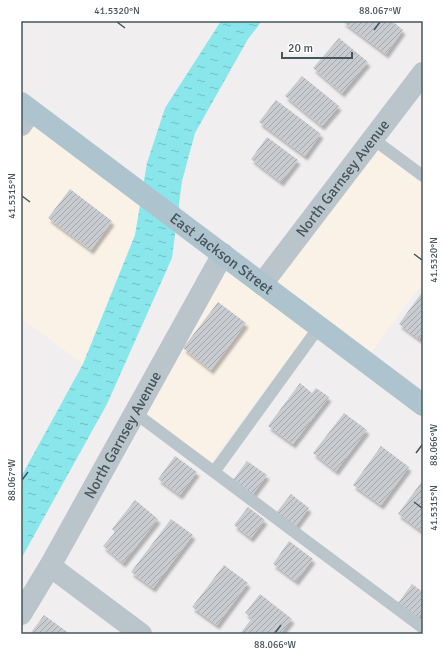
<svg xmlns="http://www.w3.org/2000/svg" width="444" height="655" viewBox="0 0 444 655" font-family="Signika,sans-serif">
  <defs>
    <pattern id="water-ripples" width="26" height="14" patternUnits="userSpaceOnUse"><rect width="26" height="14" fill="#89e7eb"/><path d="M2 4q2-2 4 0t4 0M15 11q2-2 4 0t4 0" fill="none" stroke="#72bec1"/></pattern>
    <pattern id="building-hatch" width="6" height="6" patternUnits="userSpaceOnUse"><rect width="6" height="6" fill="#c8ccd0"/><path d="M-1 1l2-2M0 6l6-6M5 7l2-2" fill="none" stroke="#a4a8ac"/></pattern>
    <filter id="shadow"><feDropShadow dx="2.5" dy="4.5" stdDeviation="1" flood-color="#0004"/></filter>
  </defs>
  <rect width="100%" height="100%" fill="#f0eeee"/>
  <path fill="#fbf2e7" d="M35 109 143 187 135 235 83 364 21 318V128Z
    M373 143 423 181V283L366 359 267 283Z
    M224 259 312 326 209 465 137 412Z"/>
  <path fill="url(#water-ripples)" d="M221 21H262L248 39 195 133 182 181 172 258 107 404 21 559V477L83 364 135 235 147 163 165 108Z"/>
  <path fill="url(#building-hatch)" filter="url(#shadow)" d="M342 21H392L403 30 386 54Z
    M339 38 368 62 342 93 313 68Z
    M302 76 339 106 322 126 285 96Z
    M276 100 321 134 305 156 259 122Z
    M267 137 298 160 281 182 251 159Z
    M70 189 112 221 91 250 48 218Z
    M423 291V333L419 339 399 324Z
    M218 302 246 323 211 370 183 348Z
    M300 383 312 393 316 388 329 397 293 444 268 426Z
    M344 413 367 430 336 471 313 453Z
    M381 446 409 467 381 505 353 485Z
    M175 456 197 472 180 495 158 479Z
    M247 461 267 475 253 494 233 480Z
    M423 480V532L398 514Z
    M291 494 309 508 295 527 276 513Z
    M135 500 158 519 123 563 103 546 115 532 112 529Z
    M248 507 265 520 251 538 234 525Z
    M171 519 193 535 153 588 131 572Z
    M289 541 313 559 296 581 273 564Z
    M224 565 248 583 217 625 192 607Z
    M412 584 423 592V610L418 618 398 603Z
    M260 594 292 619 280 634H240L252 618 245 613Z
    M44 615 70 634H30Z"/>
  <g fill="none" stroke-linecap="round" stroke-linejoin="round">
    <path stroke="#b9c5cb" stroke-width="12" d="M373 139 423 176
      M135 413 423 628
      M214 472 319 327"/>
    <g stroke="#b9c5cb" stroke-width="22">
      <path d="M21 125 31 111"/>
      <path id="s1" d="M262 284 423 73"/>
      <path d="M50 566 141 634"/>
      <path id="s2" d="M21 614 50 566 223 254"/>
    </g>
    <path stroke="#adc3cd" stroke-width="22" id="s3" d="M21 103 423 405"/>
  </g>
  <path fill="none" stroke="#46555b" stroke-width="1.5" d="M117 22 125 28M374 30 380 22M22 196 30 202M414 254 422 260M416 453 422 445M22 480 28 472M414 502 422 508M275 633 281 625"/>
  <g text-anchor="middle" stroke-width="3.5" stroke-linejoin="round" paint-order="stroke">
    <g font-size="15" fill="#46555b" stroke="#fff">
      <text dy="5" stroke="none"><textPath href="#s1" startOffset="133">North Garnsey Avenue</textPath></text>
      <text dy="5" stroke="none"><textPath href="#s3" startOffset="251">East Jackson Street</textPath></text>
      <text dy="5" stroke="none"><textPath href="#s2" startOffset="206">North Garnsey Avenue</textPath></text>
    </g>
  </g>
  <rect width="444" height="655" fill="none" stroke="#ffffff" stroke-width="44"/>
  <path d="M282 52v6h70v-6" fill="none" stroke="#46555b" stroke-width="2"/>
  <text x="288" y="52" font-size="12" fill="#46555b" stroke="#ffffff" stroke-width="3" paint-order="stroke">20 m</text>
  <rect x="22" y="22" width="400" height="611" fill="none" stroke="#46555b" stroke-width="1.5"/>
  <g font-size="10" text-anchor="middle" fill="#46555b">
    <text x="117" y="14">41.5320°N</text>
    <text x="380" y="14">88.067°W</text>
    <text transform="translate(11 196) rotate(-90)" y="4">41.5315°N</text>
    <text transform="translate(433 260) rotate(-90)" y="4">41.5320°N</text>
    <text transform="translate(433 445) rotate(-90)" y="4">88.066°W</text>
    <text transform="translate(11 480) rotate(-90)" y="4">88.067°W</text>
    <text transform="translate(433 508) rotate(-90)" y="4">41.5315°N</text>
    <text x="275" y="648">88.066°W</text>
  </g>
</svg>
